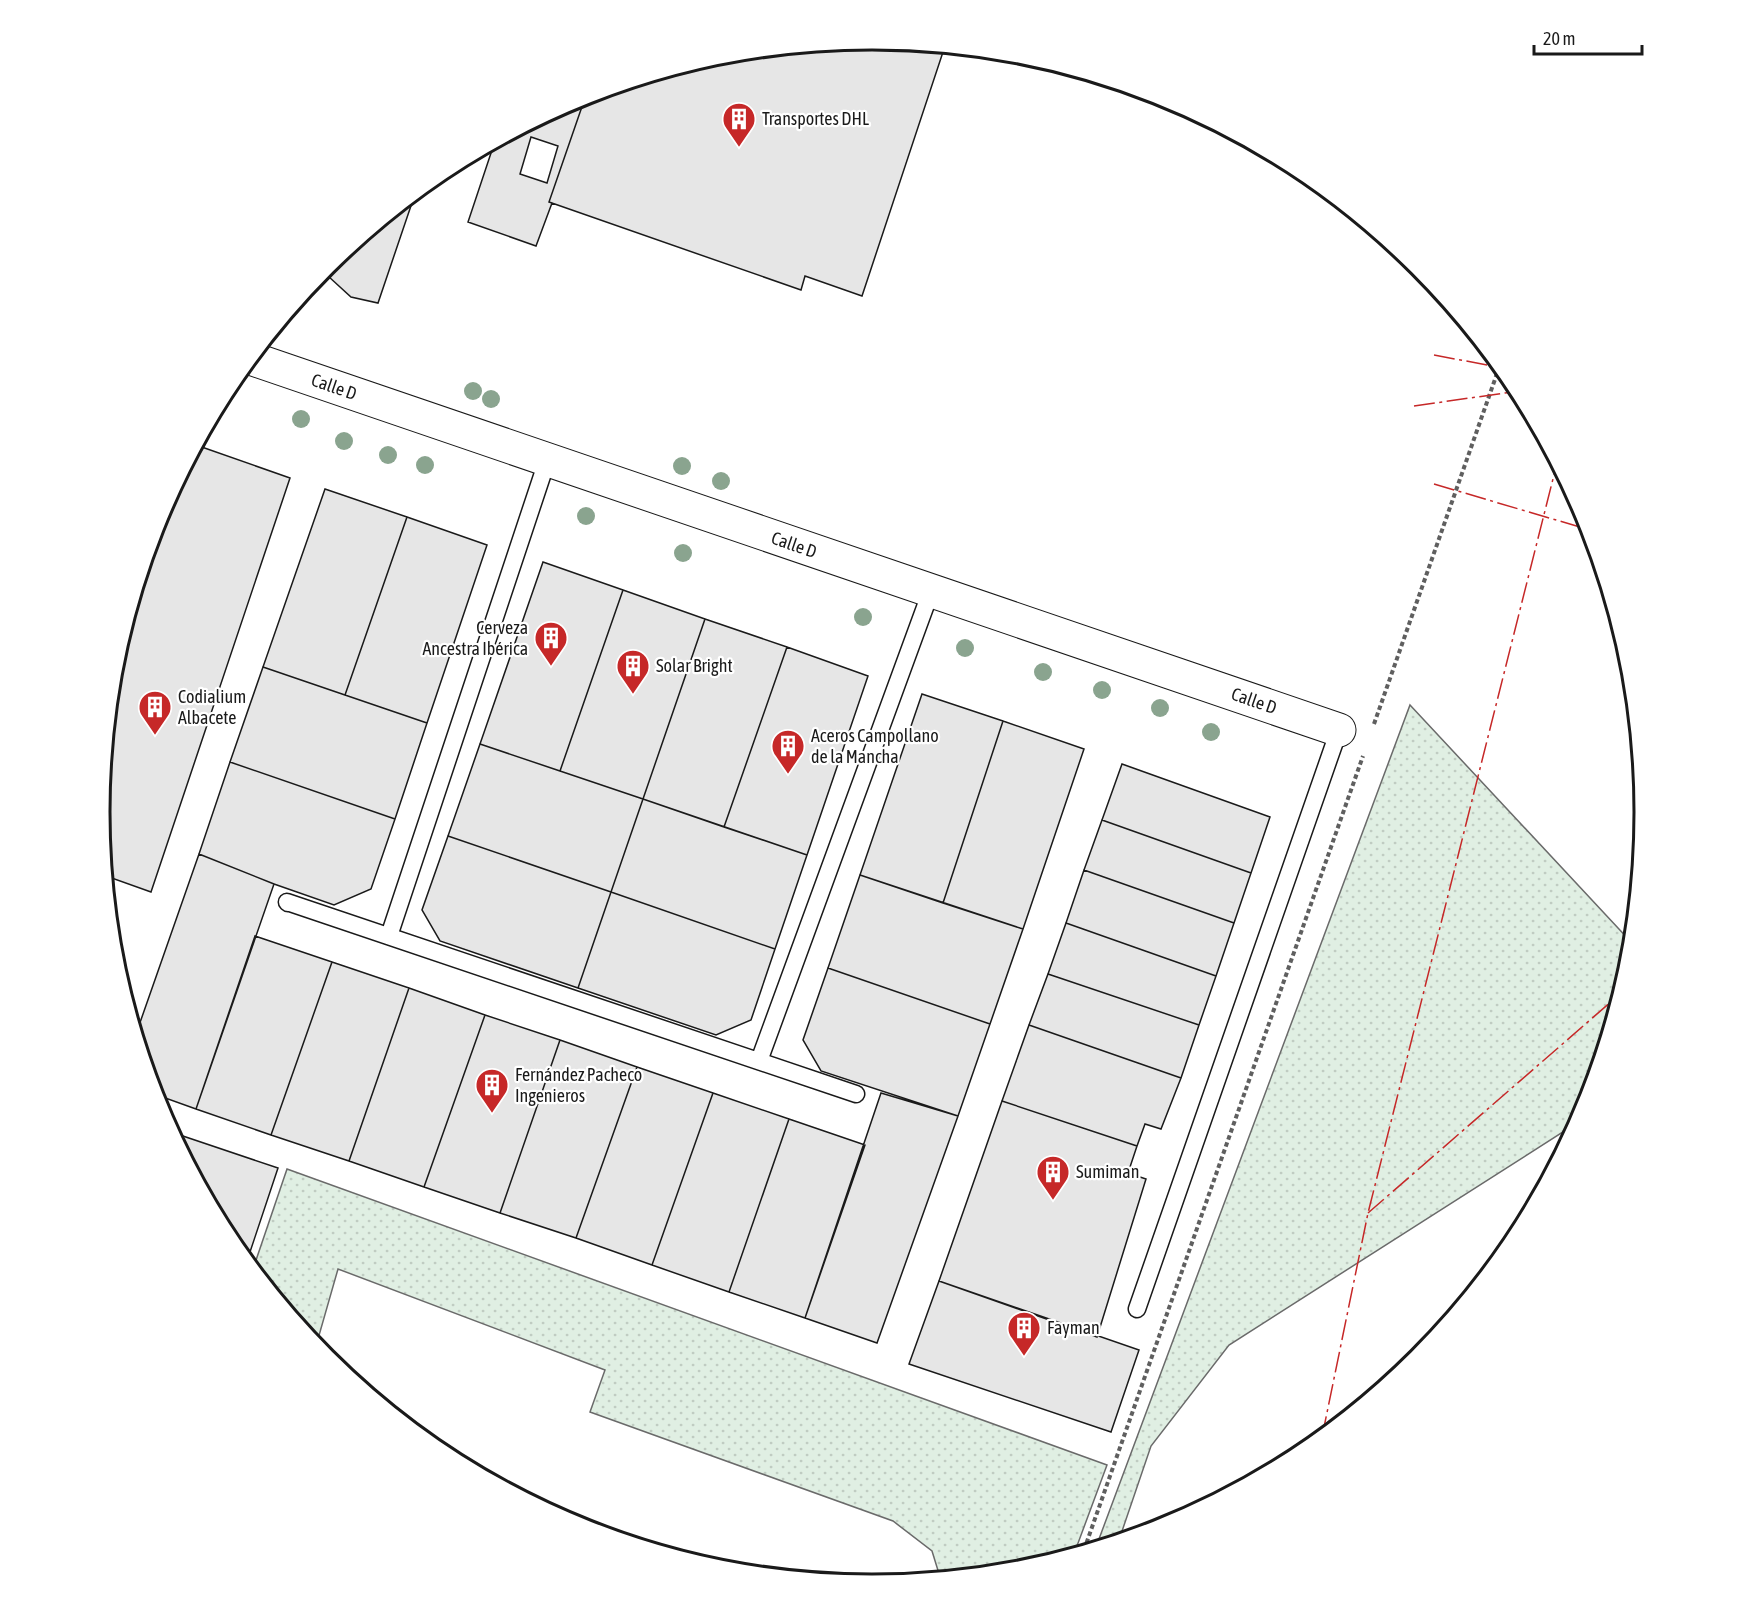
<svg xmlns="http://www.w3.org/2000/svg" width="1744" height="1623" viewBox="0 0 1744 1623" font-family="'Asap Condensed',sans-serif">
  <defs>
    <pattern id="grass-dots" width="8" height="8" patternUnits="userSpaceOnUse" patternTransform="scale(1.5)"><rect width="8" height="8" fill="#e0efe3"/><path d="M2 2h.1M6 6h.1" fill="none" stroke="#c0ccc2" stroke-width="1.8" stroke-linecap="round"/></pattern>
  </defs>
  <rect width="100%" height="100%" fill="#fff"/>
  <path fill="url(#grass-dots)" stroke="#6a6a6a" stroke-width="1.5" d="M1410 705 1632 943 1630 963 1586 1107 1577 1123 1229 1345 1151 1446 1119 1540 1096 1547Z
    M287 1169 1107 1465 1074 1554 1022 1569 940 1577 932 1551 893 1521 590 1412 605 1370 338 1269 316 1346 253 1269Z"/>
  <path fill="#e6e6e6" stroke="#1a1a1a" stroke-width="1.5" fill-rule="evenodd" d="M872 39 945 46 862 296 805 276 801 290 549 202 586 95 722 54Z
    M586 95 549 202 552 203 536 246 468 222 495 141 577 98ZM531 137 558 146 547 183 520 174Z
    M416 191 378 303 351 297 328 276 313 281 326 265Z
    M196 445 290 478 151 892 106 876 100 811 114 660 158 516Z
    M325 489 407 517 345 695 263 667Z
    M407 517 487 545 427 723 345 695Z
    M543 562 623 590 560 771 480 744Z
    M623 590 705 619 643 799 560 771Z
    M705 619 787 647 724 827 643 799Z
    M787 647 868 676 807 855 724 827Z
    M263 667 427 723 395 819 230 762Z
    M922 694 1003 721 943 903 860 875Z
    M1003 721 1084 749 1023 929 943 903Z
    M480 744 643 799 611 892 448 836Z
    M230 762 395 819 371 889 334 905 274 884 199 854Z
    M1122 764 1270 817 1251 873 1102 820Z
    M643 799 807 855 775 949 611 892Z
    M1102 820 1251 873 1234 923 1084 870Z
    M448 836 611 892 578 988 440 941 422 910Z
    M199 854 274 884 196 1109 154 1094 136 1034Z
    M1084 870 1234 923 1216 976 1066 923Z
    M860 875 1023 929 990 1024 828 968Z
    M611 892 775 949 751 1020 716 1035 578 988Z
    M1066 923 1216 976 1199 1025 1048 974Z
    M255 936 332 962 271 1135 196 1109Z
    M332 962 409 988 349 1161 271 1135Z
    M828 968 990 1024 958 1116 821 1071 803 1040Z
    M1048 974 1199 1025 1181 1078 1029 1025Z
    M409 988 485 1015 424 1187 349 1161Z
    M485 1015 560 1040 500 1213 424 1187Z
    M1029 1025 1181 1078 1161 1129 1145 1124 1137 1146 1002 1101Z
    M560 1040 637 1067 576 1238 500 1213Z
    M637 1067 713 1093 652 1265 576 1238Z
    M713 1093 789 1119 729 1292 652 1265Z
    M881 1093 958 1116 877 1343 805 1318Z
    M1002 1101 1137 1146 1128 1173 1146 1179 1097 1337 939 1281Z
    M789 1119 865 1145 805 1318 729 1292Z
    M171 1132 278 1168 247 1261 230 1240Z
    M939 1281 1139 1350 1111 1432 909 1364Z"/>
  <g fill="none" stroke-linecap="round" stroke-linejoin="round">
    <g stroke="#1a1a1a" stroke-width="19">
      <path id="service" d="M288 903 287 902 856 1094
        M389 936 547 461
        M759 1061 931 591
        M1137 1309 1339 730"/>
    </g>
    <g stroke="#1a1a1a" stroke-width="35">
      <path id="minor" d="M250 358 1339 730"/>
    </g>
    <path stroke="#5f5f5f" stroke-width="4" stroke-dasharray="4.5 3" stroke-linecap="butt" d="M1374 724 1500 365
      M1084 1550 1363 756"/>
    <use href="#service" stroke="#fff" stroke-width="16"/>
    <use href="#minor" stroke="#fff" stroke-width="33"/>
    <path stroke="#c62828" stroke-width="1.5" stroke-dasharray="21 4.5 3 4.5" stroke-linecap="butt" d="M1434 355 1503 368
      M1414 406 1519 391
      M1434 484 1590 530
      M1368 1213 1620 994
      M1322 1437 1368 1213 1557 463"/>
  </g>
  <g fill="#8aa48f">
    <circle cx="473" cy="391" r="9"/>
    <circle cx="491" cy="399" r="9"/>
    <circle cx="301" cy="419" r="9"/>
    <circle cx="344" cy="441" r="9"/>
    <circle cx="388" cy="455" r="9"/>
    <circle cx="425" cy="465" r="9"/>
    <circle cx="682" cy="466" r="9"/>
    <circle cx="721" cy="481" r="9"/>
    <circle cx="586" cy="516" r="9"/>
    <circle cx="683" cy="553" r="9"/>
    <circle cx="863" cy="617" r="9"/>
    <circle cx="965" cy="648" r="9"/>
    <circle cx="1043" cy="672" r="9"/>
    <circle cx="1102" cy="690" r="9"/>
    <circle cx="1160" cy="708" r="9"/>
    <circle cx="1211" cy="732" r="9"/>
  </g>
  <defs>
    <g id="building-pin" transform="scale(1.725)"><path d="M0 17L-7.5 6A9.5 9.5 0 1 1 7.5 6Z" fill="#c62828" stroke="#fff"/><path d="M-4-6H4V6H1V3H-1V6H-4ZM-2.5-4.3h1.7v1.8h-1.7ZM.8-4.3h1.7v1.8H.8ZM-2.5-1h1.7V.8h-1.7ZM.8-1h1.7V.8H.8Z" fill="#fff"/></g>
  </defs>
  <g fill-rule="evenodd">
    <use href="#building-pin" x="739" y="119"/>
    <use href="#building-pin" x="551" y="638"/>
    <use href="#building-pin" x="633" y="666"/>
    <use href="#building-pin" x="155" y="707"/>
    <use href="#building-pin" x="788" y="746"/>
    <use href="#building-pin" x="492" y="1085"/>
    <use href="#building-pin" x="1053" y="1172"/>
    <use href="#building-pin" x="1024" y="1328"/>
  </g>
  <g text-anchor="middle" stroke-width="4.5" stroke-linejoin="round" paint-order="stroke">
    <g font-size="18" fill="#1a1a1a" stroke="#fff" text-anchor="start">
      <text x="762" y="125">Transportes DHL</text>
      <text x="528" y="634" text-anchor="end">Cerveza<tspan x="528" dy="21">Ancestra Ibérica</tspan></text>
      <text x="656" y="672">Solar Bright</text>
      <text x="178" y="703">Codialium<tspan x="178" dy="21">Albacete</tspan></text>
      <text x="811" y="742">Aceros Campollano<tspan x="811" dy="21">de la Mancha</tspan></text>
      <text x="515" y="1081">Fernández Pacheco<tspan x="515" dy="21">Ingenieros</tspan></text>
      <text x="1076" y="1178">Sumiman</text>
      <text x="1047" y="1334">Fayman</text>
    </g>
    <g font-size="18" fill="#1a1a1a" stroke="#fff">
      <text transform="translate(334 387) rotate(19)" y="6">Calle D</text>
      <text transform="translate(794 545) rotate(19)" y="6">Calle D</text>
      <text transform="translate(1254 701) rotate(19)" y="6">Calle D</text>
    </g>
  </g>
  <path d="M0 0H1744V1623H0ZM110 812a762 762 0 1 1 1524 0a762 762 0 1 1-1524 0Z" fill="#fff" fill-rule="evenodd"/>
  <path fill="none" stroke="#1a1a1a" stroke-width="3" d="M110 812a762 762 0 1 1 1524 0a762 762 0 1 1-1524 0Z"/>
  <path d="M1534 45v9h108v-9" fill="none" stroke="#1a1a1a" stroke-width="3"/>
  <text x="1543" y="45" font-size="18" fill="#1a1a1a" stroke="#ffffff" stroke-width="4.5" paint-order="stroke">20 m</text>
</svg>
